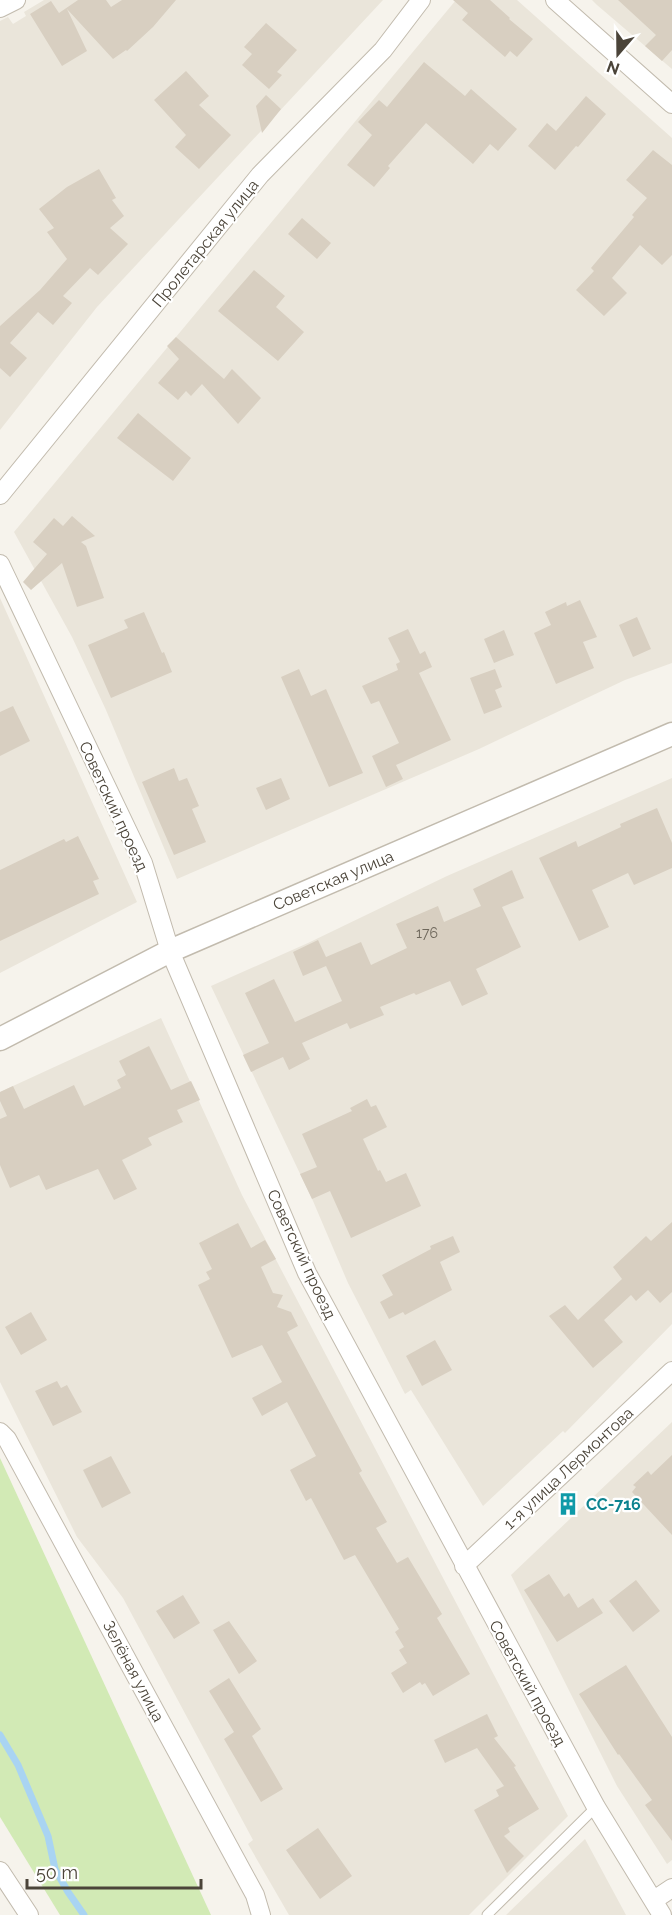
<svg xmlns="http://www.w3.org/2000/svg" width="672" height="1915" viewBox="0 0 672 1915" font-family="Raleway,sans-serif">
  <rect width="100%" height="100%" fill="#f6f3ec"/>
  <path fill="#eae5da" d="M44 0H383L97 307 0 430V21L8 17 13 24 26 16 24 12Z
    M456 0H517L672 138V663L625 680 479 749 177 879 106 710 72 637 14 532Z
    M592 0H672V69L597 5Z
    M0 598 137 902 0 973Z
    M672 778V1324L565 1433 563 1431 483 1506 411 1390 405 1394 348 1283 313 1201 211 986 308 943 447 876Z
    M161 1018 242 1195 568 1816 469 1915H289L248 1844 253 1840 123 1598 77 1537 0 1382V1092Z
    M672 1422V1860L667 1864 617 1786 511 1575Z
    M585 1839 626 1915H506Z"/>
  <path fill="#d2eab5" d="M0 1458 211 1915H60L0 1817Z"/>
  <g fill="none" stroke-linecap="round" stroke-linejoin="round">
    <path stroke="#a9d4f2" stroke-width="7" d="M0 1735 18 1765 48 1836 55 1869 68 1892 84 1915"/>
  </g>
  <path fill="#d8cfc1" d="M78 0H106L111 7 122 0H176L153 27 127 51 126 50 113 59 67 9 87 51 62 66 30 14 51 1 59 13Z
    M453 0H490L510 18 509 19 533 39 517 57 510 51 505 57 462 20 468 13Z
    M618 0H672V50L662 61 645 46 656 35Z
    M266 23 297 50 277 72 282 75 269 89 242 65 252 54 244 47Z
    M424 62 465 96 471 89 517 129 498 151 490 144 473 164 426 123 388 166 390 168 374 187 347 165 372 135 358 122 379 100 387 107Z
    M186 71 209 96 199 105 231 135 199 169 175 147 186 135 154 100Z
    M266 95 281 109 262 133 256 106Z
    M586 96 606 114 578 147 576 146 555 170 528 146 547 123 556 131Z
    M653 150 672 165V255L662 265 640 245 612 278 627 293 604 316 576 290 594 271 591 268 634 217 632 215 647 198 626 180Z
    M99 169 116 198 112 200 124 216 110 228 128 244 98 275 90 268 63 296 72 303 53 325 38 312 10 343 27 358 10 377 0 368V326L40 290 67 259 47 232 54 228 39 209 67 187Z
    M302 218 331 243 317 259 288 234Z
    M254 270 285 296 276 307 304 332 278 361 218 311Z
    M176 337 224 379 232 369 261 398 238 424 202 384 191 396 186 391 178 400 158 383 179 359 167 346Z
    M138 413 191 458 173 481 117 438Z
    M72 516 95 536 81 542 86 546 104 598 77 607 62 563 31 590 23 582 47 554 33 542 54 518 63 526Z
    M580 600 597 637 583 642 594 668 556 684 534 633 551 625 545 612 566 602 567 606Z
    M144 612 162 653 164 652 172 672 111 698 88 645 128 628 124 620Z
    M637 617 651 649 633 657 619 625Z
    M408 629 420 654 425 651 432 667 419 673 451 740 396 765 403 779 386 787 372 756 399 743 379 701 371 704 362 686 398 670 396 664 400 662 388 638Z
    M504 630 514 655 494 663 484 639Z
    M299 669 311 696 326 689 363 773 329 787 281 677Z
    M495 669 502 687 495 690 502 707 484 714 470 678Z
    M13 706 30 741 0 756V712Z
    M174 768 179 781 187 778 199 806 192 809 206 842 174 855 142 782Z
    M281 778 290 799 266 810 256 788Z
    M657 808 672 843V868L634 885 628 873 592 890 609 927 579 941 539 858 576 841 578 847 621 827 620 824Z
    M78 836 99 879 93 881 99 894 0 941V870L64 839 66 842Z
    M512 870 524 898 502 907 521 947 476 969 488 994 462 1006 450 981 416 995 414 993 380 1007 384 1015 350 1029 347 1023 302 1043 310 1059 289 1070 283 1057 251 1072 243 1055 269 1043 245 993 274 979 295 1022 342 1001 326 966 303 976 293 952 318 940 326 957 361 942 371 965 407 948 396 924 438 906 444 922 481 906 473 889Z
    M149 1046 171 1090 191 1081 200 1100 177 1110 183 1122 148 1138 152 1145 122 1160 137 1189 114 1200 98 1169 46 1190 39 1175 10 1188 0 1165V1119L7 1116 0 1101V1092L13 1086 24 1109 74 1085 84 1106 121 1088 117 1080 126 1075 119 1061Z
    M367 1099 371 1107 376 1105 387 1127 363 1139 378 1171 380 1170 386 1182 406 1173 421 1206 351 1238 330 1191 312 1199 300 1174 317 1167 302 1134 352 1111 350 1108Z
    M672 1222V1292L660 1303 648 1290 636 1301 631 1295 604 1320 623 1342 593 1368 549 1316 565 1305 578 1320 622 1279 613 1267 646 1236 651 1241Z
    M238 1223 251 1248 265 1240 276 1259 261 1267 273 1293 283 1295 277 1307 291 1312 298 1326 287 1332 362 1471 359 1473 387 1522 376 1528 397 1563 408 1557 442 1614 437 1618 470 1674 433 1696 425 1683 422 1685 420 1682 403 1693 391 1673 407 1663 399 1650 404 1647 395 1632 399 1629 355 1555 344 1560 311 1498 306 1501 290 1470 316 1456 287 1402 262 1416 252 1398 282 1382 262 1345 232 1358 198 1285 210 1279 206 1272 212 1269 199 1243Z
    M453 1236 460 1252 440 1262 452 1290 405 1315 403 1312 389 1319 380 1302 393 1295 382 1275 431 1249 430 1246Z
    M31 1312 47 1340 21 1355 5 1327Z
    M435 1340 452 1370 422 1386 406 1356Z
    M57 1381 61 1388 67 1385 82 1412 53 1426 35 1391Z
    M672 1455V1535L632 1492 636 1487 633 1485 648 1471 651 1475Z
    M111 1456 131 1493 102 1508 83 1470Z
    M549 1574 564 1597 569 1593 578 1608 593 1598 603 1613 557 1642 524 1590Z
    M636 1580 660 1611 633 1632 609 1601Z
    M183 1595 200 1623 174 1639 156 1611Z
    M229 1621 257 1661 239 1674 213 1630Z
    M626 1665 672 1737V1841L645 1805 652 1800 619 1754 618 1755 579 1694Z
    M229 1678 261 1729 252 1736 283 1789 261 1802 224 1739 234 1732 209 1691Z
    M487 1714 498 1736 494 1738 516 1766 514 1767 539 1809 508 1828 510 1832 504 1836 524 1856 507 1873 474 1810 499 1796 496 1790 504 1786 477 1748 445 1763 434 1740Z
    M318 1828 352 1876 320 1899 286 1850Z"/>
  <g fill="none" stroke-linecap="round" stroke-linejoin="round">
    <g stroke="#c2bbae" stroke-width="11">
      <path id="service" d="M487 1915 596 1807"/>
    </g>
    <g stroke="#c2bbae" stroke-width="20">
      <path id="minor" d="M555 0 672 104
        M0 8 16 0
        M0 495 260 175 383 50 421 0
        M0 564 143 863 170 951 307 1273 596 1807 662 1915
        M0 1432 7 1439 255 1895 261 1915
        M464 1566 672 1371
        M0 1871 29 1915
        M654 1900 672 1888"/>
    </g>
    <g stroke="#c2bbae" stroke-width="25">
      <path id="tertiary" d="M0 1039 170 951 672 734"/>
    </g>
    <use href="#service" stroke="#fff" stroke-width="9"/>
    <use href="#minor" stroke="#fff" stroke-width="18"/>
    <use href="#tertiary" stroke="#fff" stroke-width="22"/>
  </g>
  <defs>
    <g id="building-bare" transform="scale(1.8)"><path d="M-4-6H4V6H1V3H-1V6H-4ZM-2.5-4.3h1.7v1.8h-1.7ZM.8-4.3h1.7v1.8H.8ZM-2.5-1h1.7V.8h-1.7ZM.8-1h1.7V.8H.8Z" fill="#0f9aa8" stroke="#fff" stroke-width="2.5" paint-order="stroke"/></g>
  </defs>
  <g fill-rule="evenodd">
    <use href="#building-bare" x="568" y="1504"/>
  </g>
  <g text-anchor="middle" stroke-width="4.5" stroke-linejoin="round" paint-order="stroke">
    <g font-size="14" fill="#6e675b">
      <text x="427" y="938">176</text>
    </g>
    <g font-size="16" fill="#4b4439" stroke="#fff">
      <text transform="translate(205 243) rotate(-51)" y="6">Пролетарская улица</text>
      <text transform="translate(114 806) rotate(65)" y="6">Советский проезд</text>
      <text transform="translate(333 880) rotate(-23)" y="6">Советская улица</text>
      <text transform="translate(302 1254) rotate(65)" y="6">Советский проезд</text>
      <text transform="translate(568 1468) rotate(-43)" y="6">1-я улица Лермонтова</text>
      <text transform="translate(134 1671) rotate(62)" y="6">Зелёная улица</text>
      <text transform="translate(528 1683) rotate(61)" y="6">Советский проезд</text>
    </g>
    <g font-size="16" font-weight="bold" fill="#0d838f" stroke="#fff" text-anchor="start">
      <text x="586" y="1510">СС-716</text>
    </g>
  </g>
  <g transform="translate(618 54) rotate(200)" stroke="#ffffff" stroke-width="4.5" paint-order="stroke">
  <path d="M0-4.5L10 22L0 15L-10 22Z" fill="#4b4439"/>
  <text y="-9" font-size="16" font-weight="bold" text-anchor="middle" fill="#4b4439">N</text>
  </g>
  <path d="M27 1879v9h174v-9" fill="none" stroke="#4b4439" stroke-width="3"/>
  <text x="36" y="1879" font-size="18" fill="#4b4439" stroke="#ffffff" stroke-width="4.5" paint-order="stroke">50 m</text>
</svg>
